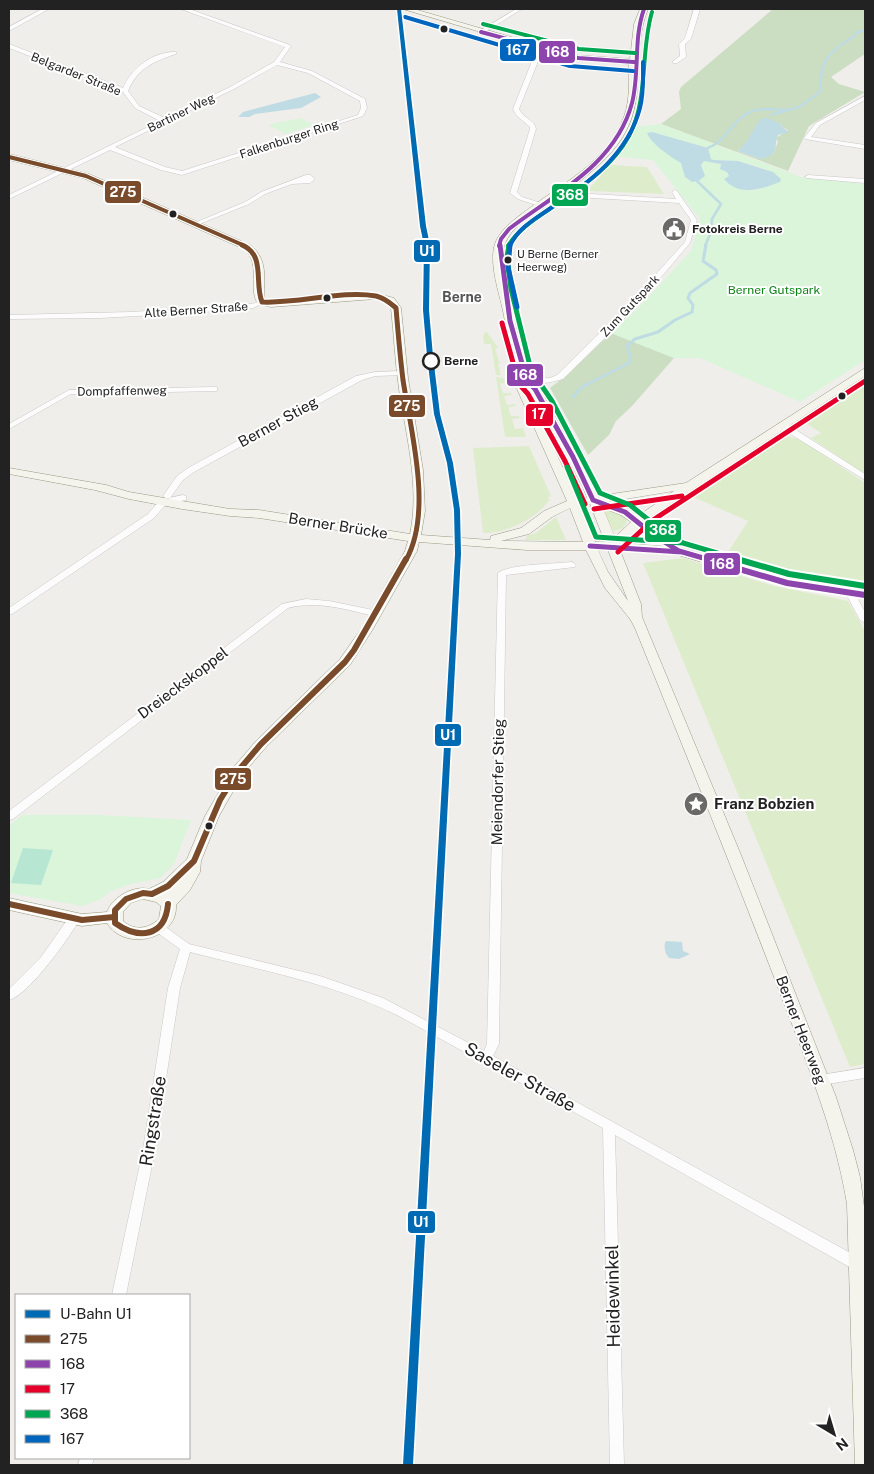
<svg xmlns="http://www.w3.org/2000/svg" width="874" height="1474" viewBox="0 0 874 1474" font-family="'Public Sans',sans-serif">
  <rect width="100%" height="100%" fill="#f0eeeb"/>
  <path fill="#ddeccb" d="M610 165 647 167 664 194 590 191 589 189Z
    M486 331 497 346 498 348H495L499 362 502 363 498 364 501 375H496L491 344H484L483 336Z
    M496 377 504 378 505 383 500 384 503 393H511L512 395 504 396 507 405 515 404 516 406 508 407 511 416H519L520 418 512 419 515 429 523 428 526 437H505Z
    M865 386V474L811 438 821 433 806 423Z
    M784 436 800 439 865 483V588C817 583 772 571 725 557L748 521 691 496Z
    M529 446 551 496 547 498 550 499C538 518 505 534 483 533L473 448Z
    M605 509 625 517 627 521C625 528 618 532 612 530L604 511Z
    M556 517 566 540H525L527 536 536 533Z
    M683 558 774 586 848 601 865 631V1064L850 1067 643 563Z"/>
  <path fill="#cbdec1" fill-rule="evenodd" d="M773 9H865V54L831 77 839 84 865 92 809 126 788 171 661 124 681 109 679 92 681 87ZM770 121 781 124 782 127 788 130 776 138 778 142 773 154 760 159 738 151 746 145C750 132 759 128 770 121Z
    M611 333 674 358 632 406 616 421 609 435 588 455 550 388 567 375Z"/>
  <path fill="#daf5da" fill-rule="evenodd" d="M301 118 314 125 286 134 268 125C280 121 290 121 301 118Z
    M661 124 801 177 865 184V360L800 402 700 358H674L611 333 637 309 691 251 700 219 653 160 612 156 636 127ZM652 132 708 148 711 159 714 160 738 161 765 169 780 178 779 182 752 191 724 179 729 176C724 165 714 158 701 162L704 173 703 178 697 181 685 177 681 163 649 137 647 133Z
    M22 815H99L191 820 174 864 160 878 132 884 111 891 99 900 82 906 9 893V826Z"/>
  <path fill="#b7e6d2" d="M23 848 53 850 41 885 11 883Z"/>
  <path fill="#bfdbe3" d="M315 93 321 97 301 108 255 114 249 117H238L243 112Z
    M762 118H767L781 124 782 127 789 132 778 135C773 147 781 155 760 159L738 151C749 142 752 129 762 118Z
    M652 132 708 148 711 159 714 160 738 161 773 172 781 179 780 182C761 189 739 197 724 179L729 176 727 172 720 169 721 164 704 161 701 165 705 176 700 180 692 182 685 177 681 163C671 157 651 144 647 133Z
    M666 941 682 942 683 951 690 954 679 959 669 958C665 954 663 945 666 941Z"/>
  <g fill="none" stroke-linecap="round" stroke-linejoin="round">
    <path stroke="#bfdbe3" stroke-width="2.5" d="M771 115 799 107 820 92C819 61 829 51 855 36V33L865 30
      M708 148C727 141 732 120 750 112 761 107 775 110 786 110
      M697 181 721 204 712 219 711 232 705 246"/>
    <path stroke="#bfdbe3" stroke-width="3" d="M573 397 582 387 629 363 631 357 627 346 635 339 658 332 675 320 692 312 693 305 688 298 690 293 717 274 716 270 703 261 706 245"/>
    <g stroke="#c9c8c7" stroke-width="1">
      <path id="street" d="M42 9H49L9 31V27Z
        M181 9H189L290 45 291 46 280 62 312 71 365 99 367 108 363 116 182 175 161 170 110 150 9 199V195L160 121 135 108 123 92 9 48V44L123 88C131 68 154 51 176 52V54C154 61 137 69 128 91L139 106 165 118 230 87 274 62 285 47ZM277 65 308 73 360 101 361 108 358 115 182 171 165 167 115 147 234 89Z
        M516 9H522L483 33 478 32Z
        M694 9H700L691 39 685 44 686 57 677 63H673V61L680 56 679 44 685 38Z
        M540 47 543 49 519 109C523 118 535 120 536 129L517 192 522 197 544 204 545 205 542 207 518 199 510 193 530 129V127L516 115 513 109 534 56 537 49Z
        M865 96V100L820 125 811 137 865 145V149L805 139 804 138 816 123Z
        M306 175H310L315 179 310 183 292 184 265 194 249 204 197 225 192 224 245 202 261 192Z
        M808 175 865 179V183L806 178 805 177Z
        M563 188 592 194 676 199 672 192 675 190 677 191 697 220 690 243 634 309 563 379C552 382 533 387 523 381L524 379 550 378 557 375 628 305 685 242 691 220 679 203 592 198 561 191V189Z
        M262 300 266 302 253 308 192 313 100 318 9 319V315L131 312 252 304Z
        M402 371 406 373 405 375 375 376 362 380 194 472 183 480 170 498 167 499 163 496 177 476 188 468 356 376 375 372Z
        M214 387H217V391L71 394 9 429V424L69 390Z
        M779 423H785L865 474V480L779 427Z
        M183 495 186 496V500L166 504 154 518 12 614 9 615V608L148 514 160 500Z
        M572 562 576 565 575 567 506 575 499 1044 493 1056 865 1261V1273L853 1269 615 1135 624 1465H610L603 1128 397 1015C332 983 260 970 190 952L180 988 155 1150 126 1295H112L143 1150 168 988 180 949 155 931 153 928 155 925H163L189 944 320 976 383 998 484 1051 487 1044 498 573C509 564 555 564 572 562Z
        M851 591 854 592 865 612V623L860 620 846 594Z
        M306 599 329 601 378 611 380 613 375 616C347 610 317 600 288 608L13 819 9 820V811L282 604Z
        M74 915 78 916 80 919C69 938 29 995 9 1000V989L41 957 70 916Z
        M865 1068V1078L821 1085 817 1083 815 1080 817 1077 821 1075Z
        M80 1458H94L92 1465H78Z"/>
    </g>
    <g stroke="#999a82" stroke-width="1">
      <path id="secondary" d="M403 9H414L573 55 630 59 634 24 640 9H648C631 50 646 94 626 131 616 151 597 167 580 181 560 196 508 222 504 248 500 268 509 292 513 311 518 331 520 365 532 381 535 384 538 386 540 389L598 496 686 483 865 368V376L652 516 645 522 680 548 789 580 865 591V599L787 587 678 555 620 550 641 604 642 617 741 855 836 1097 853 1150 860 1177 865 1214V1465H855L847 1204C834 1125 802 1052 774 977 729 860 682 744 635 628L630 619 605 588 586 550H527L419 542 417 551 373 629 350 665 266 747 243 774 219 816 201 861 200 872 190 890 176 905C178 940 124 952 107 923L82 926 9 910V898L82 914 107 912C112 897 134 885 149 889L163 882 187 859 205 816 233 768 256 741 340 659 361 629 405 551 408 541 259 518 230 516 182 509 129 499 95 490 9 474V468L106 485 129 492 182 501 230 509 259 510 410 534C420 486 406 436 399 389 395 362 394 335 391 308L386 302 375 299 271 307 258 304C247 287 262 264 244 249L83 178 9 160V154L89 174 250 245C268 259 264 277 264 297L266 300 271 301 375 293 394 298 401 308 408 378 423 470 425 511 421 535 490 540 491 536 521 528 544 511 567 501 517 389 522 381C510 360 508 335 503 311 499 292 490 267 494 247 497 233 512 221 523 213 559 185 608 163 624 117 630 100 629 82 629 64L572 59ZM528 388 583 487 587 498 578 499 537 413ZM674 491 638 516 629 509 608 502ZM590 504 605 542H595L581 506ZM570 508 583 542 501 541 529 534 552 517ZM603 508 621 515 631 522 615 537ZM638 528 663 546 622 543ZM598 550H608L628 601 608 572ZM143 899 156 902 161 906 159 919C148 929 134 931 123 921V912L131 903Z"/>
    </g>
    <use href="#street" fill="#fdfcfc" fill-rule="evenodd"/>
    <use href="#secondary" fill="#f4f4ed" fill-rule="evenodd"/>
    <g stroke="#fff" stroke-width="6">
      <path id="bus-1-far2" d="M9 157 86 176 245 246"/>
    </g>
    <g stroke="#fff" stroke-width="8">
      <path id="bus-1-far1" d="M242 245C266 255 254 283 262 302
        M262 302C298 304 342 290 376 296 385 298 390 303 396 308 398 332 400 356 403 380 411 432 433 512 406 560"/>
    </g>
    <g stroke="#fff" stroke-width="10">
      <path id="bus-1" d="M9 904 82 920 114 917
        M168 904C165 937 139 940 115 923V910L126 899 143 893 152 894 168 886 194 861 220 800 238 771 261 744 345 662 354 650 406 559"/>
    </g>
    <g stroke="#fff" stroke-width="6">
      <path id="bus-2-far2" d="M481 32 578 58 634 62
        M499 246 501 239 509 229C555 194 616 164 632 103 640 72 633 40 644 9"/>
    </g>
    <g stroke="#fff" stroke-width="8">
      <path id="bus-2-far1" d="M500 245 510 321 527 381 535 389 573 457 593 500
        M593 500 625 512 655 536 679 551 710 560
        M590 546 682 552"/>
    </g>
    <g stroke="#fff" stroke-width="10">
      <path id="bus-2" d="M705 559 787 583 865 595"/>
    </g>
    <g stroke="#fff" stroke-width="8">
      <path id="bus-3" d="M502 323 519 384 528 394 565 461 585 504
        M594 509 682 496
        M618 552 653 520 865 381"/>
    </g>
    <g stroke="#fff" stroke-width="6">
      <path id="bus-4-far2" d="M483 24 579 49 635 53
        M508 246C517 231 533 220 548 210 578 189 611 169 629 136 649 98 640 52 652 12"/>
    </g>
    <g stroke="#fff" stroke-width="8">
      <path id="bus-4-far1" d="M509 245 507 257 511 289 531 370 552 401 600 493 630 505 660 529 683 543 741 560
        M567 467 596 537 683 543"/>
    </g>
    <g stroke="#fff" stroke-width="10">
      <path id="bus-4" d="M737 559 789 574 865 586"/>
    </g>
    <g stroke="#fff" stroke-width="6">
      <path id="bus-5-far1" d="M405 17 570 66 633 71
        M510 246C518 228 535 219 551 208 589 183 628 154 640 108 644 93 643 77 643 62"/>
    </g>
    <g stroke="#fff" stroke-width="8">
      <path id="bus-5" d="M510 245 508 267 517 307"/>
    </g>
    <use href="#bus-1-far2" stroke="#7a4b2a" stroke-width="4"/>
    <use href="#bus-1-far1" stroke="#7a4b2a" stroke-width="5"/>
    <use href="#bus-1" stroke="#7a4b2a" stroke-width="6"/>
    <use href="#bus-2-far2" stroke="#8e44ad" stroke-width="4"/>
    <use href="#bus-2-far1" stroke="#8e44ad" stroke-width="5"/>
    <use href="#bus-2" stroke="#8e44ad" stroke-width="6"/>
    <use href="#bus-3" stroke="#e4002b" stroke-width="5"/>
    <use href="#bus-4-far2" stroke="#00a651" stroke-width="4"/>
    <use href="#bus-4-far1" stroke="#00a651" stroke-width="5"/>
    <use href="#bus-4" stroke="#00a651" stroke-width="6"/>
    <use href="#bus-5-far1" stroke="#0065bd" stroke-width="4"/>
    <use href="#bus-5" stroke="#0065bd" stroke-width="5"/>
    <g stroke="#fff" stroke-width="3">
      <path id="metro-1" d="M397 9H401L426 226 430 245 429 310 433 356 440 414 453 463 460 510 461 554 413 1465H403L455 554 454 510 447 463 434 414 427 356 423 310 424 245 420 226Z"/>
    </g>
    <use href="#metro-1" fill="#006ab3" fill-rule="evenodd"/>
  </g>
  <defs>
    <g id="civic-disc" transform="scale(1.25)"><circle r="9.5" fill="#6a6968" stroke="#fff"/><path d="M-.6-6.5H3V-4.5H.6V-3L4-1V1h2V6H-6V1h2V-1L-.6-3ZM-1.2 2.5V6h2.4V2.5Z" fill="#fff"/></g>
    <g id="sight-disc" transform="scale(1.25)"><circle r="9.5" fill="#6a6968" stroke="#fff"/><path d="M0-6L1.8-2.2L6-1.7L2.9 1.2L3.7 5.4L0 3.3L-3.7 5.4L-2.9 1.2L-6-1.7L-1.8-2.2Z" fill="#fff"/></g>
  </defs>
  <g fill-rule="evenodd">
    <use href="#civic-disc" x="674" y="229"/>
    <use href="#sight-disc" x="696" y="804"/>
  </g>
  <g fill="#222" stroke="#fff" stroke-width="2">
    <circle cx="444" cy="29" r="4.5"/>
    <circle cx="173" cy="214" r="4.5"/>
    <circle cx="508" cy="260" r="4.5"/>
    <circle cx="327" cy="298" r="4.5"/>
    <circle cx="842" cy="396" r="4.5"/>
    <circle cx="209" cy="826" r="4.5"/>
  </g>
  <circle fill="#fff" stroke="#222" stroke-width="2.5" cx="431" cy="361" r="8"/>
  <g text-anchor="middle" stroke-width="4" stroke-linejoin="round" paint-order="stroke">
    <g font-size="11" fill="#222" stroke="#fff" text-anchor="start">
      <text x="517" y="258">U Berne (Berner<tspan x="517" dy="13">Heerweg)</tspan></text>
    </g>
    <g font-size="12" fill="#222" stroke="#fff">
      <text transform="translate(76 74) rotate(22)" y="4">Belgarder Straße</text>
      <text transform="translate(181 113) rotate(-26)" y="4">Bartiner Weg</text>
      <text transform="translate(289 139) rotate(-18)" y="4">Falkenburger Ring</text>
      <text transform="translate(630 306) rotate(-47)" y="4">Zum Gutspark</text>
      <text transform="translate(196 310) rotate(-4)" y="4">Alte Berner Straße</text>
      <text transform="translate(122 391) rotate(-1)" y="4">Dompfaffenweg</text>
    </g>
    <g font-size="12" font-weight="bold" fill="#222" stroke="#fff" text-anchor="start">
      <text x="692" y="233">Fotokreis Berne</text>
    </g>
    <g font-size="12" fill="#0c8416" stroke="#fff">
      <text x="774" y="294">Berner Gutspark</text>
    </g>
    <g font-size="12" font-weight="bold" fill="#222" stroke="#fff" text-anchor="start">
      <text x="444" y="365">Berne</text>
    </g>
    <g font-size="14" font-weight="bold" fill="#555" stroke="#fff">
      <text x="462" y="302">Berne</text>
    </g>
    <g font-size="15" fill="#222" stroke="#fff">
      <text transform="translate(278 422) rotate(-29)" y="5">Berner Stieg</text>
      <text transform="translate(338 526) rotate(9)" y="5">Berner Brücke</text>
      <text transform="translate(183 683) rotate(-37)" y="5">Dreieckskoppel</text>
      <text transform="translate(498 782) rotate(-89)" y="5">Meiendorfer Stieg</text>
      <text transform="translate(801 1030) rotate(69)" y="5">Berner Heerweg</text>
    </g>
    <g font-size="15" font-weight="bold" fill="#222" stroke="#fff" text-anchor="start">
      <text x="714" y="809">Franz Bobzien</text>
    </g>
    <g font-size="18" fill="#222" stroke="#fff">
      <text transform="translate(520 1077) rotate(29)" y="6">Saseler Straße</text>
      <text transform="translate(153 1121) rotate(-81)" y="6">Ringstraße</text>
      <text transform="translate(613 1296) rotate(-91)" y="6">Heidewinkel</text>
    </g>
  </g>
  <g stroke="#fff" stroke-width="2">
    <rect x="499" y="38" width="38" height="24" rx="5" fill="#0065bd"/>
    <rect x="538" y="40" width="38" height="24" rx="5" fill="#8e44ad"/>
    <rect x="104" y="180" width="38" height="24" rx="5" fill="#7a4b2a"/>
    <rect x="551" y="183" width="38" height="24" rx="5" fill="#00a651"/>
    <rect x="413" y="239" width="28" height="24" rx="5" fill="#006ab3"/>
    <rect x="506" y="363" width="38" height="24" rx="5" fill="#8e44ad"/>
    <rect x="388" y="394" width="38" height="24" rx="5" fill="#7a4b2a"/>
    <rect x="525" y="403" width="29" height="24" rx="5" fill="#e4002b"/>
    <rect x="644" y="519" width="38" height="24" rx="5" fill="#00a651"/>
    <rect x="703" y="552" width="38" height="24" rx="5" fill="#8e44ad"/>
    <rect x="434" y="723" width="28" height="24" rx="5" fill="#006ab3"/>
    <rect x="214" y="767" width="38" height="24" rx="5" fill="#7a4b2a"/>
    <rect x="407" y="1210" width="29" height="24" rx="5" fill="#006ab3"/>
  </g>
  <g font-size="14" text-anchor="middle" font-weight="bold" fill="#fff">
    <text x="518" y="55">167</text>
    <text x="557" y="57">168</text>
    <text x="123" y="197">275</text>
    <text x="570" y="200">368</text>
    <text x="427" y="256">U1</text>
    <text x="525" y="380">168</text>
    <text x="407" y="411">275</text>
    <text x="539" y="419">17</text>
    <text x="663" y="535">368</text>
    <text x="722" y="569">168</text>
    <text x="448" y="740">U1</text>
    <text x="233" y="784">275</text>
    <text x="421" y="1227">U1</text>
  </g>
  <rect width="874" height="1474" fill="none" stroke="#222222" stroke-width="20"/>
  <rect x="15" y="1294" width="175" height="165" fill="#ffffff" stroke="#a7a7a7"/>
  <rect x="25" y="1310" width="25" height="8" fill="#006ab3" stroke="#a7a7a7"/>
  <text x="60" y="1319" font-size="15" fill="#222222">U-Bahn U1</text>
  <rect x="25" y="1335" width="25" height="8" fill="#7a4b2a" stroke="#a7a7a7"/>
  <text x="60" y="1344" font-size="15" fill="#222222">275</text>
  <rect x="25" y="1360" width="25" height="8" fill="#8e44ad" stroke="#a7a7a7"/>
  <text x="60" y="1369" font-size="15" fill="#222222">168</text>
  <rect x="25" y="1385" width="25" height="8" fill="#e4002b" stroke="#a7a7a7"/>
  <text x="60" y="1394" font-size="15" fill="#222222">17</text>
  <rect x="25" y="1410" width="25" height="8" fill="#00a651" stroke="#a7a7a7"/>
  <text x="60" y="1419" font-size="15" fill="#222222">368</text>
  <rect x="25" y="1435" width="25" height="8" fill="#0065bd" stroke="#a7a7a7"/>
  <text x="60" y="1444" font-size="15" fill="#222222">167</text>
  <g transform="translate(834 1434) rotate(142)" stroke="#ffffff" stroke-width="4" paint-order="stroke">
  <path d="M0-4L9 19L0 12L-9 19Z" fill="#222222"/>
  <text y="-8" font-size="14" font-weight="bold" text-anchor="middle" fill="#222222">N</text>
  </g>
</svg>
